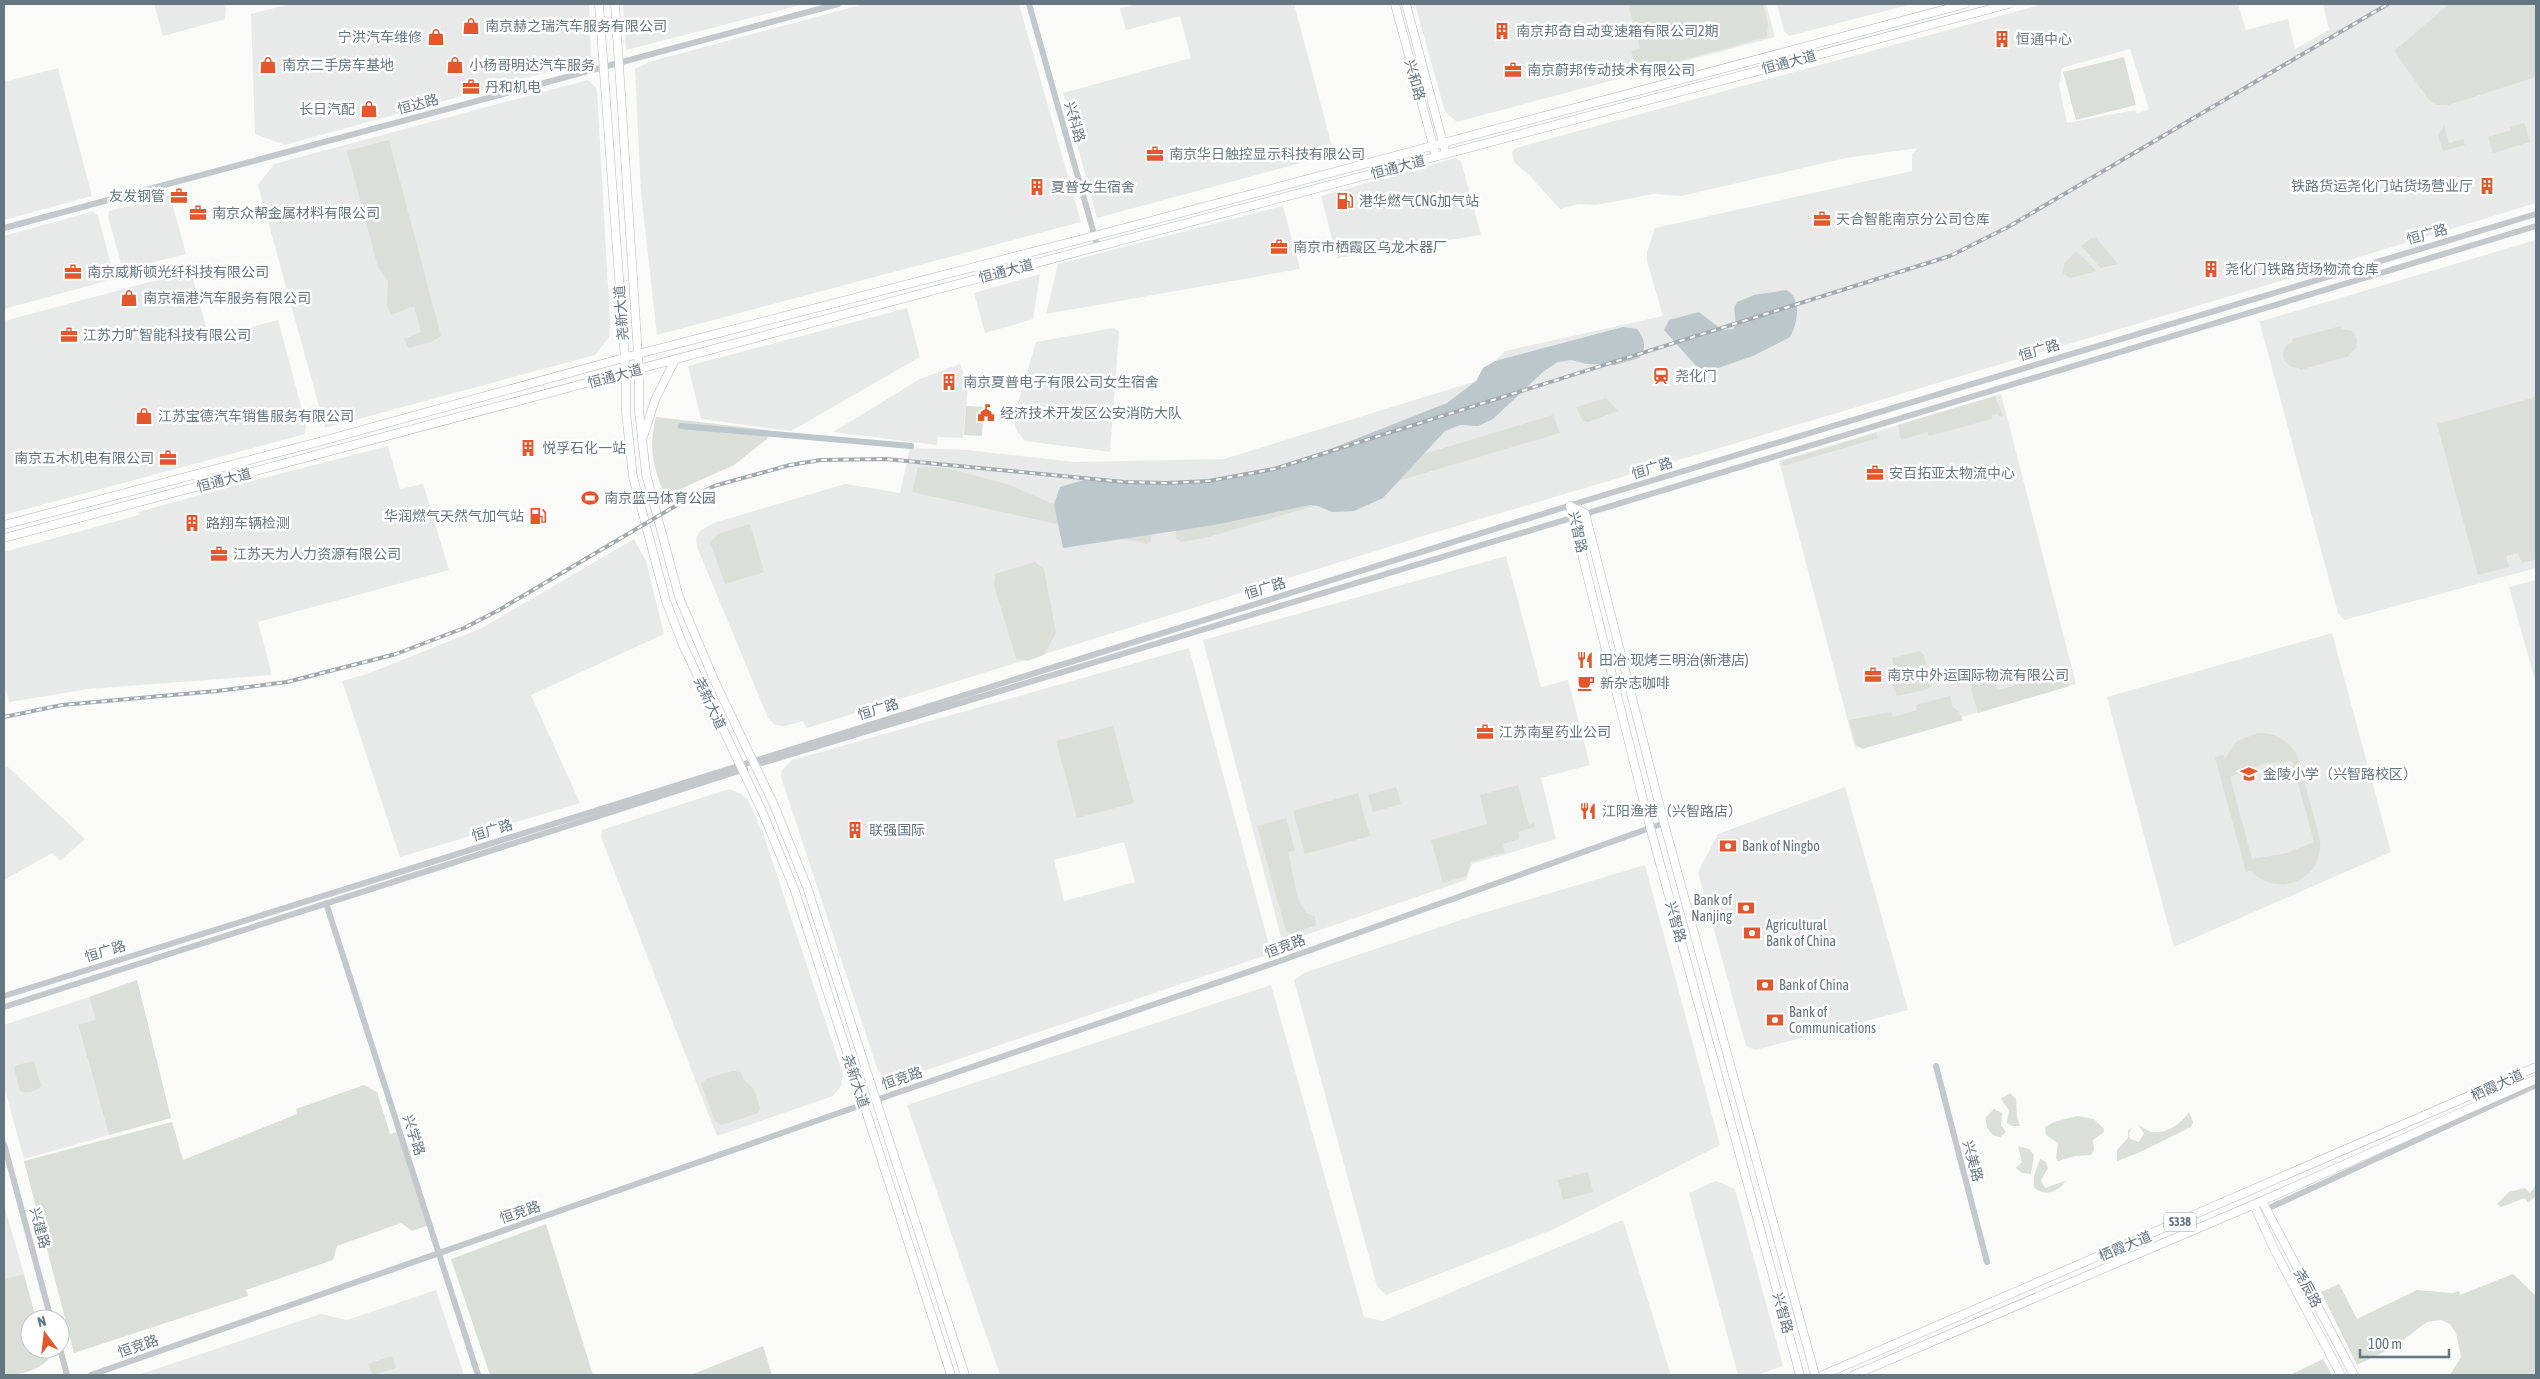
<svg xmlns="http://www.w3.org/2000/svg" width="2540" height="1379" viewBox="0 0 2540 1379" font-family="'Asap Condensed','Noto Sans SC',sans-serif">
  <rect width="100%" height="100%" fill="#fafaf8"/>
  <path fill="#e8e9e9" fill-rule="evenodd" d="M154 4H226L225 19 163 36Z
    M290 4H589L591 60 285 145 255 134 251 14Z
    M623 4H805L626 50Z
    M864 4H1019L1081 222 657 335 641 193 635 69 652 61Z
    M1137 4H1294L1334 154 1097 218 1063 93 1191 58 1180 16 1126 30 1120 8Z
    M1415 4H1766L1775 37 1457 122 1445 112Z
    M1777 4H1912L1789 36 1784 31Z
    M2043 4H2238L2246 30 2288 19 2295 49 2329 30 2323 4H2536V203L2284 280 1430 534 807 728 803 721 785 726 775 725 768 718 697 547 696 538 701 530 714 523 845 484 900 493 910 448 967 450 1075 462 1224 459 1476 381 1505 351 1663 316 1647 261V252L1655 228 1912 171V154L1918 148 1846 158 1681 196 1653 194 1596 205 1579 204 1560 209 1529 175 1514 162 1512 152 1516 148ZM2130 49 2149 109 2137 114 2135 110 2067 123 2059 85 2062 68Z
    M58 68 92 196 4 220V82Z
    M588 80 597 89 610 323 609 337 595 355 325 428 258 185 274 164Z
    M1455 158 1461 161 1481 235 1337 258 1321 196Z
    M170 195 186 254 123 270 108 217 109 211Z
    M1283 206 1300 269 1046 314 1058 264Z
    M93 211 98 216 113 272 110 280 4 309V236Z
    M2536 240V568L2344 620 2338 613 2259 320 2262 321Z
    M191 271 209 338 278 320 306 425 305 434 4 515V321Z
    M1040 274 1033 319 985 333 974 293Z
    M907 308 920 357 791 431 701 419 688 366Z
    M1114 328 1119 332 1110 452 1025 441 1018 433 1013 420 1036 342Z
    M960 364 968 385 963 438 938 437 937 445 833 432 920 379Z
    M2001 394 2076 684 1855 748 1779 461Z
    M388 446 400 489 423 484 449 570 258 622 272 675 88 689 9 702 4 683V552L139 515 138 512 221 489Z
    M634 539 646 561 664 634 531 695 580 803 400 857 342 681 367 674 482 628Z
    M1506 556 1541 687 1568 680 1590 765 1541 778 1556 839 1472 864 1466 880 1288 941 1281 937 1203 640Z
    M2536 580V684L2509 587Z
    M2332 633 2391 852 2174 947 2107 697Z
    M1189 648 1269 945 1264 956 894 1081 886 1078 878 1071 781 777 782 770 792 760ZM1124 842 1135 882 1064 901 1054 860Z
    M8 767 85 839 60 861 52 853 4 880V768Z
    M1845 787 1908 1010 1755 1050 1746 1046 1698 872 1718 834Z
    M729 789 741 794 748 800 763 833 843 1074 841 1086 833 1096 717 1136 601 837 602 830Z
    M1645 865 1720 1145 1554 1229 1386 1295 1377 1286 1294 980 1304 973 1473 916Z
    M1271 985 1364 1317 1383 1321 1623 1220 1671 1375H1000L907 1105Z
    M89 997 96 1020 78 1026 109 1135 24 1159 4 1086V1025Z
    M1716 1181 1735 1189 1783 1366 1757 1375H1738L1689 1193Z
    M4 1205 24 1274 4 1279Z
    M436 1290 464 1375H138L321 1314 347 1320Z"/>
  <path fill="#dadfd7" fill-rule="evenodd" d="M1628 4H1763L1768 24 1767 36 1764 38 1637 72 1631 51 1640 49Z
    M2449 4H2536V77L2448 105H2437L2429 100 2394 51Z
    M2124 57 2136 105 2076 120 2063 72Z
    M2524 123 2530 142 2493 153 2488 137 2511 130 2510 127Z
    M2444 125 2449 143 2463 139 2465 145 2443 151 2438 136Z
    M389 140 441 336 433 341 409 348 404 339 421 332 414 306 391 315 387 305 388 281 378 267 347 151Z
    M2091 238H2096L2118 264 2101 268 2081 246Z
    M2076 251 2097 271 2070 278 2063 273 2064 264Z
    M2341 326 2342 329 2352 331 2357 339 2356 348 2349 354V356L2300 370 2299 368C2282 369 2277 348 2293 342L2292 339Z
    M1995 396 2003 416 2000 417 1998 414 1992 415V419L1929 436 1927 432 1901 440 1898 425Z
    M2536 397V559L2522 563 2518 553 2506 556 2509 567 2478 575 2437 424Z
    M1606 398 1618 411 1588 422 1583 421 1576 407Z
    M966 406 984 407 982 436 964 435Z
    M1553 415 1560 433 1205 538 1181 542 1176 538V527L1222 515Z
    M656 417 769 430 767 439 734 465 665 496C653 467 648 448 656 417Z
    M1876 433 1878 438 1783 466 1782 461Z
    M918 467 946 468 1010 485 1051 503 1107 520 1153 524 1151 541 1147 544 912 492Z
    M750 524 764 572 725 584 710 542 718 534Z
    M1035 562 1044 569 1056 633 1044 655 1027 661 1016 658 994 585 995 574Z
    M1920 651 1924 655 1931 686 1928 689 1897 696 1890 678 1896 676 1892 658Z
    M2054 674 2056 678 2066 675 2070 686 1978 713 1971 689 1973 684 1994 680 1998 690Z
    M1950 696 1953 708 1958 710 1963 720 1862 749 1856 745 1849 720 1891 712 1893 717 1917 710 1916 705Z
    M1113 726 1134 803 1077 818 1056 741Z
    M2258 733C2275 732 2288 740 2297 755L2320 840C2324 880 2278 899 2251 871L2246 872 2215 757 2223 755 2225 758 2237 741ZM2292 761 2314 842 2287 853 2252 859 2230 777 2263 764Z
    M1518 785 1529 825 1534 823 1535 827 1518 832 1519 839 1503 844 1505 852 1471 862 1466 876 1443 883 1431 840 1487 824 1480 795Z
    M1396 787 1401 804 1373 812 1368 795Z
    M1358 793 1370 836 1305 854 1293 811Z
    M1286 818 1295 851 1288 852 1298 899 1306 913 1315 916 1316 925 1292 934 1286 931 1257 826Z
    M137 980 171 1118 109 1135 78 1025 96 1020 89 997Z
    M34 1061 41 1086C35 1092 27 1094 20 1091L14 1068 17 1065Z
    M733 1071 740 1072 744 1080 754 1089 760 1108 758 1113 722 1125 715 1121 701 1084 708 1078Z
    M364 1085 377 1092 390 1134 398 1132 429 1225 412 1231 401 1223 337 1246 333 1260 246 1290 248 1296 74 1353 24 1161 172 1122 183 1160 297 1114 296 1109Z
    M2010 1093 2016 1099 2017 1117 2020 1126H2012L2007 1123 2009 1110 2001 1099Z
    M1994 1109 2002 1113 2001 1125 2006 1132 2000 1137C1990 1136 1985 1127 1986 1117Z
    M2189 1112 2193 1122 2191 1127 2138 1153 2117 1161V1150L2128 1138V1131L2132 1127 2129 1134 2130 1139 2139 1142 2144 1133 2138 1125C2143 1127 2147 1131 2152 1132 2167 1134 2182 1123 2189 1112Z
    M2077 1116 2094 1119 2104 1129V1132L2093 1140 2094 1150 2091 1155 2075 1156 2058 1161 2056 1158 2058 1143 2046 1135 2045 1127 2054 1122Z
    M2018 1146 2029 1149 2034 1155 2031 1174 2022 1173 2016 1168 2022 1162Z
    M2040 1159 2046 1162 2048 1168 2041 1180 2045 1188 2065 1181C2060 1192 2043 1197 2034 1187V1176Z
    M1588 1172 1593 1192 1563 1200 1558 1180Z
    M2536 1185V1196L2528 1203 2525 1198 2501 1207 2497 1204 2509 1192 2525 1188 2530 1193Z
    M546 1224 593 1375H490L451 1259Z
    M24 1274 36 1319H30V1349H45L48 1360C37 1371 19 1375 4 1375V1279Z
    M2513 1274 2536 1296V1375H2450L2461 1357 2456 1333 2450 1324 2441 1320 2427 1322 2394 1347 2357 1365 2321 1292 2339 1284 2357 1319 2417 1290 2453 1293 2459 1291 2460 1295Z
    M763 1346 772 1375H691Z
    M392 1356 396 1368 372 1375 368 1364Z
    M2323 1359 2332 1375H2290Z"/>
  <path fill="#bbc7cb" d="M1786 290C1802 298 1798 323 1790 337L1753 356 1706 372 1697 367 1664 330 1669 320 1699 312 1722 330 1733 329 1736 325 1734 308 1737 302 1754 295Z
    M1623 327 1637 329C1645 339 1647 348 1639 358L1615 365 1587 364 1571 360 1558 362 1544 371 1493 419 1478 426 1460 425 1445 431 1383 498 1354 511 1332 512 1318 506 1310 505 1214 525 1063 548 1054 504 1060 487 1087 479 1147 483H1208L1240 477 1310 457 1447 403 1476 381 1483 368 1495 361Z"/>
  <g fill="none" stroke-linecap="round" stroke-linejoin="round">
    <path stroke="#bbc7cb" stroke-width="6" d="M681 426 911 446"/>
    <g stroke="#b5babe" stroke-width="9">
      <path id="major" d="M599 4 626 373V412L633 477 666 601 683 645 762 811 795 891 951 1375
        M615 4 639 370V411L646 474 679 597 715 682 774 805 807 887 965 1375
        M1395 4 1436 156
        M1406 4 1446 154
        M643 437 655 400 675 360
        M1570 506 1585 513 1664 823 1815 1375
        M1570 506 1650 827 1800 1375
        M4 525 322 441 638 354 1094 236 1965 4
        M4 538 2009 4
        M2262 1201 2354 1375
        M2254 1205 2275 1251 2341 1375
        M1823 1375 2536 1067
        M1854 1375 2262 1201 2536 1079"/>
    </g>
    <path stroke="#c3c8cc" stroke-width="6" d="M1029 4 1098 248
      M4 228 838 4
      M762 763 2536 226
      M326 903 478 1375
      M4 996 1581 502 2536 214
      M4 1007 745 769
      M1936 1066 1987 1262
      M4 1144 51 1319
      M2267 1209 2536 1085
      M60 1349 67 1375
      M91 1375 876 1100 1280 961 1664 823"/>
    <use href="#major" stroke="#fff" stroke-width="8"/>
    <g stroke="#a2aab0" stroke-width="4">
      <path id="rail" d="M4 717 62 705 217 691 287 682 396 654 464 628 499 610 677 505 714 486 790 465 821 460 886 459 1124 482 1167 483 1209 481 1274 469 1950 256 2008 227 2388 4"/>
    </g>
    <use href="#rail" stroke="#fff" stroke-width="2" stroke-dasharray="5.5" stroke-linecap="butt"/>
  </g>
  <defs>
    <g id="shop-bare" transform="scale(1.35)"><path d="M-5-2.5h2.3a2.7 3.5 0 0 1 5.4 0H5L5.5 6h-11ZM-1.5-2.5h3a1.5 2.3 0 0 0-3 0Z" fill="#e4572e" stroke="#fff" stroke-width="2.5" paint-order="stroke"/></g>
    <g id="building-bare" transform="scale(1.35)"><path d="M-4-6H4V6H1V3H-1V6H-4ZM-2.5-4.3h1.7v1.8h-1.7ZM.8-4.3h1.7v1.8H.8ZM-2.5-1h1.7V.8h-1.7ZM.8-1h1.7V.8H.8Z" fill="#e4572e" stroke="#fff" stroke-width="2.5" paint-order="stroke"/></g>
    <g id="office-bare" transform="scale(1.35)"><path d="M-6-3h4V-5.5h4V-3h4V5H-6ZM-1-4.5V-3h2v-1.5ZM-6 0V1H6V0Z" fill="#e4572e" stroke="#fff" stroke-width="2.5" paint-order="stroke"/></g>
    <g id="fuel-bare" transform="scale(1.35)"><path d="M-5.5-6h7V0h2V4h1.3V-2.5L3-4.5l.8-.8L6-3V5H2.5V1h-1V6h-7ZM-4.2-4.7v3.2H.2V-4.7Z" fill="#e4572e" stroke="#fff" stroke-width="2.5" paint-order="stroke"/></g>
    <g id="station-bare" transform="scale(1.35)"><path d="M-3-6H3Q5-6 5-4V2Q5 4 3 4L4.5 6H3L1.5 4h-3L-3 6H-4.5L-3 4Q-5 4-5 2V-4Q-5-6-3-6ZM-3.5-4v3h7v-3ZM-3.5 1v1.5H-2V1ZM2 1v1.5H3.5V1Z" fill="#e4572e" stroke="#fff" stroke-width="2.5" paint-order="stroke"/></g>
    <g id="civic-bare" transform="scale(1.35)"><path d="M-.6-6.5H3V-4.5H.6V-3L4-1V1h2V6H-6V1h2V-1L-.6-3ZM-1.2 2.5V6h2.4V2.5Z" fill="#e4572e" stroke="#fff" stroke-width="2.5" paint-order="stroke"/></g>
    <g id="stadium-bare" transform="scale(1.35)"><path d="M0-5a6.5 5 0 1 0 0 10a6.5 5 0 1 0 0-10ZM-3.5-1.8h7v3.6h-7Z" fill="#e4572e" stroke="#fff" stroke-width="2.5" paint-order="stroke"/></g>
    <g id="restaurant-bare" transform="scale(1.35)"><path d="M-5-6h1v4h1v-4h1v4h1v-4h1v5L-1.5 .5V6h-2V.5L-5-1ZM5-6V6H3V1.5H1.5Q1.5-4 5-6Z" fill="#e4572e" stroke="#fff" stroke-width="2.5" paint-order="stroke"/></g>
    <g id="cafe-bare" transform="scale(1.35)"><path d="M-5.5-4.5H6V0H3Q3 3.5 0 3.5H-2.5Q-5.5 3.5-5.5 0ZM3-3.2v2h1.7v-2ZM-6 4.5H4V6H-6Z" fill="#e4572e" stroke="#fff" stroke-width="2.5" paint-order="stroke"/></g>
    <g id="school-bare" transform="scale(1.35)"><path d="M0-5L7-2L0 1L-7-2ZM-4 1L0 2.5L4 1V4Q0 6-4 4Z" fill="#e4572e" stroke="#fff" stroke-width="2.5" paint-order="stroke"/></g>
    <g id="bank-bare" transform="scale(1.35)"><path d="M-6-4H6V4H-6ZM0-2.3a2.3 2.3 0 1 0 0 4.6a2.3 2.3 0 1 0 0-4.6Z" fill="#e4572e" stroke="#fff" stroke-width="2.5" paint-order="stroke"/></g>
  </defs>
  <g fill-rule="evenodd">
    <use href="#shop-bare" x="471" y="26"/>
    <use href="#building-bare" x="1502" y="31"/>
    <use href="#shop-bare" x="436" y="37"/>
    <use href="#building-bare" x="2002" y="39"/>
    <use href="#shop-bare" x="268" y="65"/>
    <use href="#shop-bare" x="455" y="65"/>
    <use href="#office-bare" x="1513" y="70"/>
    <use href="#office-bare" x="471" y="87"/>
    <use href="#shop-bare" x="369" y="109"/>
    <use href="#office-bare" x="1155" y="154"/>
    <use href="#building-bare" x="2487" y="186"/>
    <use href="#building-bare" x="1037" y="187"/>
    <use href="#office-bare" x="179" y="196"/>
    <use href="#fuel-bare" x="1345" y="201"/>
    <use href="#office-bare" x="198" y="213"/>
    <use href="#office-bare" x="1822" y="219"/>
    <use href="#office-bare" x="1279" y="247"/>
    <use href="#building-bare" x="2211" y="269"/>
    <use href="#office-bare" x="73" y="272"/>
    <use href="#shop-bare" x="129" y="298"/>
    <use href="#office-bare" x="69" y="335"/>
    <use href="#station-bare" x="1661" y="376"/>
    <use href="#building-bare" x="949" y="382"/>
    <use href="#civic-bare" x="986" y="413"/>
    <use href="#shop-bare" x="144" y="416"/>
    <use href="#building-bare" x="528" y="448"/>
    <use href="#office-bare" x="168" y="458"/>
    <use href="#office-bare" x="1875" y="473"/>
    <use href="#stadium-bare" x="590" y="498"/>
    <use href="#fuel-bare" x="538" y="516"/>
    <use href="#building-bare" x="192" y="523"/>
    <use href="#office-bare" x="219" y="554"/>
    <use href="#restaurant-bare" x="1585" y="660"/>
    <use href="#office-bare" x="1873" y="675"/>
    <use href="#cafe-bare" x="1586" y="683"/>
    <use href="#office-bare" x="1485" y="732"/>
    <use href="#school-bare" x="2249" y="774"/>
    <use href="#restaurant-bare" x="1588" y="811"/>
    <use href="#building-bare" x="855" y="830"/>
    <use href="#bank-bare" x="1728" y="846"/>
    <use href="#bank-bare" x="1746" y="908"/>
    <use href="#bank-bare" x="1752" y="933"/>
    <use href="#bank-bare" x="1765" y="985"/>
    <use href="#bank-bare" x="1775" y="1020"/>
  </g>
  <g text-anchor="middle" stroke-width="5" stroke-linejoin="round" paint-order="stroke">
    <rect fill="#fff" stroke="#939fa8" stroke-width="1" x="2164" y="1212.5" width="32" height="19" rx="4"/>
    <g font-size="12" font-weight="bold" fill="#657683">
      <text x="2180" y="1226">S338</text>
    </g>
    <g font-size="14" fill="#657683" stroke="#fff" text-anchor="start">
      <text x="485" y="31">南京赫之瑞汽车服务有限公司</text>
      <text x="1516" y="36">南京邦奇自动变速箱有限公司2期</text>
      <text x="422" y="42" text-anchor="end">宁洪汽车维修</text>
      <text x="2016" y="44">恒通中心</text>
      <text x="282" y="70">南京二手房车基地</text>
      <text x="469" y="70">小杨哥明达汽车服务</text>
      <text x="1527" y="75">南京蔚邦传动技术有限公司</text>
      <text x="485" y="92">丹和机电</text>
      <text x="355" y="114" text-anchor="end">长日汽配</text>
      <text x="1169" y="159">南京华日触控显示科技有限公司</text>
      <text x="2473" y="191" text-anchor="end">铁路货运尧化门站货场营业厅</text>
      <text x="1051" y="192">夏普女生宿舍</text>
      <text x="165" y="201" text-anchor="end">友发钢管</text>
      <text x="1359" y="206">港华燃气CNG加气站</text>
      <text x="212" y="218">南京众帮金属材料有限公司</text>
      <text x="1836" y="224">天合智能南京分公司仓库</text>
      <text x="1293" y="252">南京市栖霞区乌龙木器厂</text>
      <text x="2225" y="274">尧化门铁路货场物流仓库</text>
      <text x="87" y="277">南京威斯顿光纤科技有限公司</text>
      <text x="143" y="303">南京福港汽车服务有限公司</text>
      <text x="83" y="340">江苏力旷智能科技有限公司</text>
      <text x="1675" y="381">尧化门</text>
      <text x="963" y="387">南京夏普电子有限公司女生宿舍</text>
      <text x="1000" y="418">经济技术开发区公安消防大队</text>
      <text x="158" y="421">江苏宝德汽车销售服务有限公司</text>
      <text x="542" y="453">悦孚石化一站</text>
      <text x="154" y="463" text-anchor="end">南京五木机电有限公司</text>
      <text x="1889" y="478">安百拓亚太物流中心</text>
      <text x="604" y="503">南京蓝马体育公园</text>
      <text x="524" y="521" text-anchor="end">华润燃气天然气加气站</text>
      <text x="206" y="528">路翔车辆检测</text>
      <text x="233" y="559">江苏天为人力资源有限公司</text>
      <text x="1599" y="665">田冶·现烤三明治(新港店)</text>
      <text x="1887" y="680">南京中外运国际物流有限公司</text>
      <text x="1600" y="688">新杂志咖啡</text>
      <text x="1499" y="737">江苏南星药业公司</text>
      <text x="2263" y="779">金陵小学（兴智路校区）</text>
      <text x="1602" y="816">江阳渔港（兴智路店）</text>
      <text x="869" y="835">联强国际</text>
      <text x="1742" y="851">Bank of Ningbo</text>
      <text x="1732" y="905" text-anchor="end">Bank of<tspan x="1732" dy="16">Nanjing</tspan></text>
      <text x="1766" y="930">Agricultural<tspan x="1766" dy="16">Bank of China</tspan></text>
      <text x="1779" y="990">Bank of China</text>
      <text x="1789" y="1017">Bank of<tspan x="1789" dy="16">Communications</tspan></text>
    </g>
    <g font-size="14" fill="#657683" stroke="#fff">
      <text transform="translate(1789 62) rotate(-15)" y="5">恒通大道</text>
      <text transform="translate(1415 80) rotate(75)" y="5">兴和路</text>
      <text transform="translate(418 104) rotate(-15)" y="5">恒达路</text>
      <text transform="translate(1075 122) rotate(74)" y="5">兴科路</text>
      <text transform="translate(1398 167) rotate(-15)" y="5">恒通大道</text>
      <text transform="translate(2427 234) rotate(-16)" y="5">恒广路</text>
      <text transform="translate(1006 271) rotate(-15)" y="5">恒通大道</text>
      <text transform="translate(621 313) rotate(-94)" y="5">尧新大道</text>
      <text transform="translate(2039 350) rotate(-17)" y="5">恒广路</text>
      <text transform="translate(615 376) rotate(-15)" y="5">恒通大道</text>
      <text transform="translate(1652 468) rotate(-17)" y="5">恒广路</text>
      <text transform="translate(224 480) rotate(-15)" y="5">恒通大道</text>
      <text transform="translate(1578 532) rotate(78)" y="5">兴智路</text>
      <text transform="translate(1265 588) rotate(-17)" y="5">恒广路</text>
      <text transform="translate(710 703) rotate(65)" y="5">尧新大道</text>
      <text transform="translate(878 709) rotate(-17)" y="5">恒广路</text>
      <text transform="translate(492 830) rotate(-17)" y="5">恒广路</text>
      <text transform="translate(1676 922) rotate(75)" y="5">兴智路</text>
      <text transform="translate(1285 946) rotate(-20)" y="5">恒竞路</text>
      <text transform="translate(105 951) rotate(-17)" y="5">恒广路</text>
      <text transform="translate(902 1078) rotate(-19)" y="5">恒竞路</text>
      <text transform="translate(856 1081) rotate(72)" y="5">尧新大道</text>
      <text transform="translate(2497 1085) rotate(-24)" y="5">栖霞大道</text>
      <text transform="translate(414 1135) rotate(72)" y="5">兴学路</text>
      <text transform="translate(1973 1161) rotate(75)" y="5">兴美路</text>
      <text transform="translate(520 1212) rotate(-19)" y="5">恒竞路</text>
      <text transform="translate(40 1228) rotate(75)" y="5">兴建路</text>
      <text transform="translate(2125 1246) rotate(-23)" y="5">栖霞大道</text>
      <text transform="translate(2308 1288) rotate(62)" y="5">尧辰路</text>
      <text transform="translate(1783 1313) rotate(75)" y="5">兴智路</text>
      <text transform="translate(138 1346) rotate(-19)" y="5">恒竞路</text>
    </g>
  </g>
  <rect width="2540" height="1379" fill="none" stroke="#657683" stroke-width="10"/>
  <g transform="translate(45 1334) rotate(345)"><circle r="24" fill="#ffffff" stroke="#c1c8cd"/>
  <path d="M0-4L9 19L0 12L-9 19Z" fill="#e4572e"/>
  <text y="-8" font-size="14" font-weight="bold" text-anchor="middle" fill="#657683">N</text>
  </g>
  <path d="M2360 1349v8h89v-8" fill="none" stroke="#657683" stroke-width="2.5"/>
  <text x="2368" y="1349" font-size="15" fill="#657683" stroke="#ffffff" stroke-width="4" paint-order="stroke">100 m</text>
</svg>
